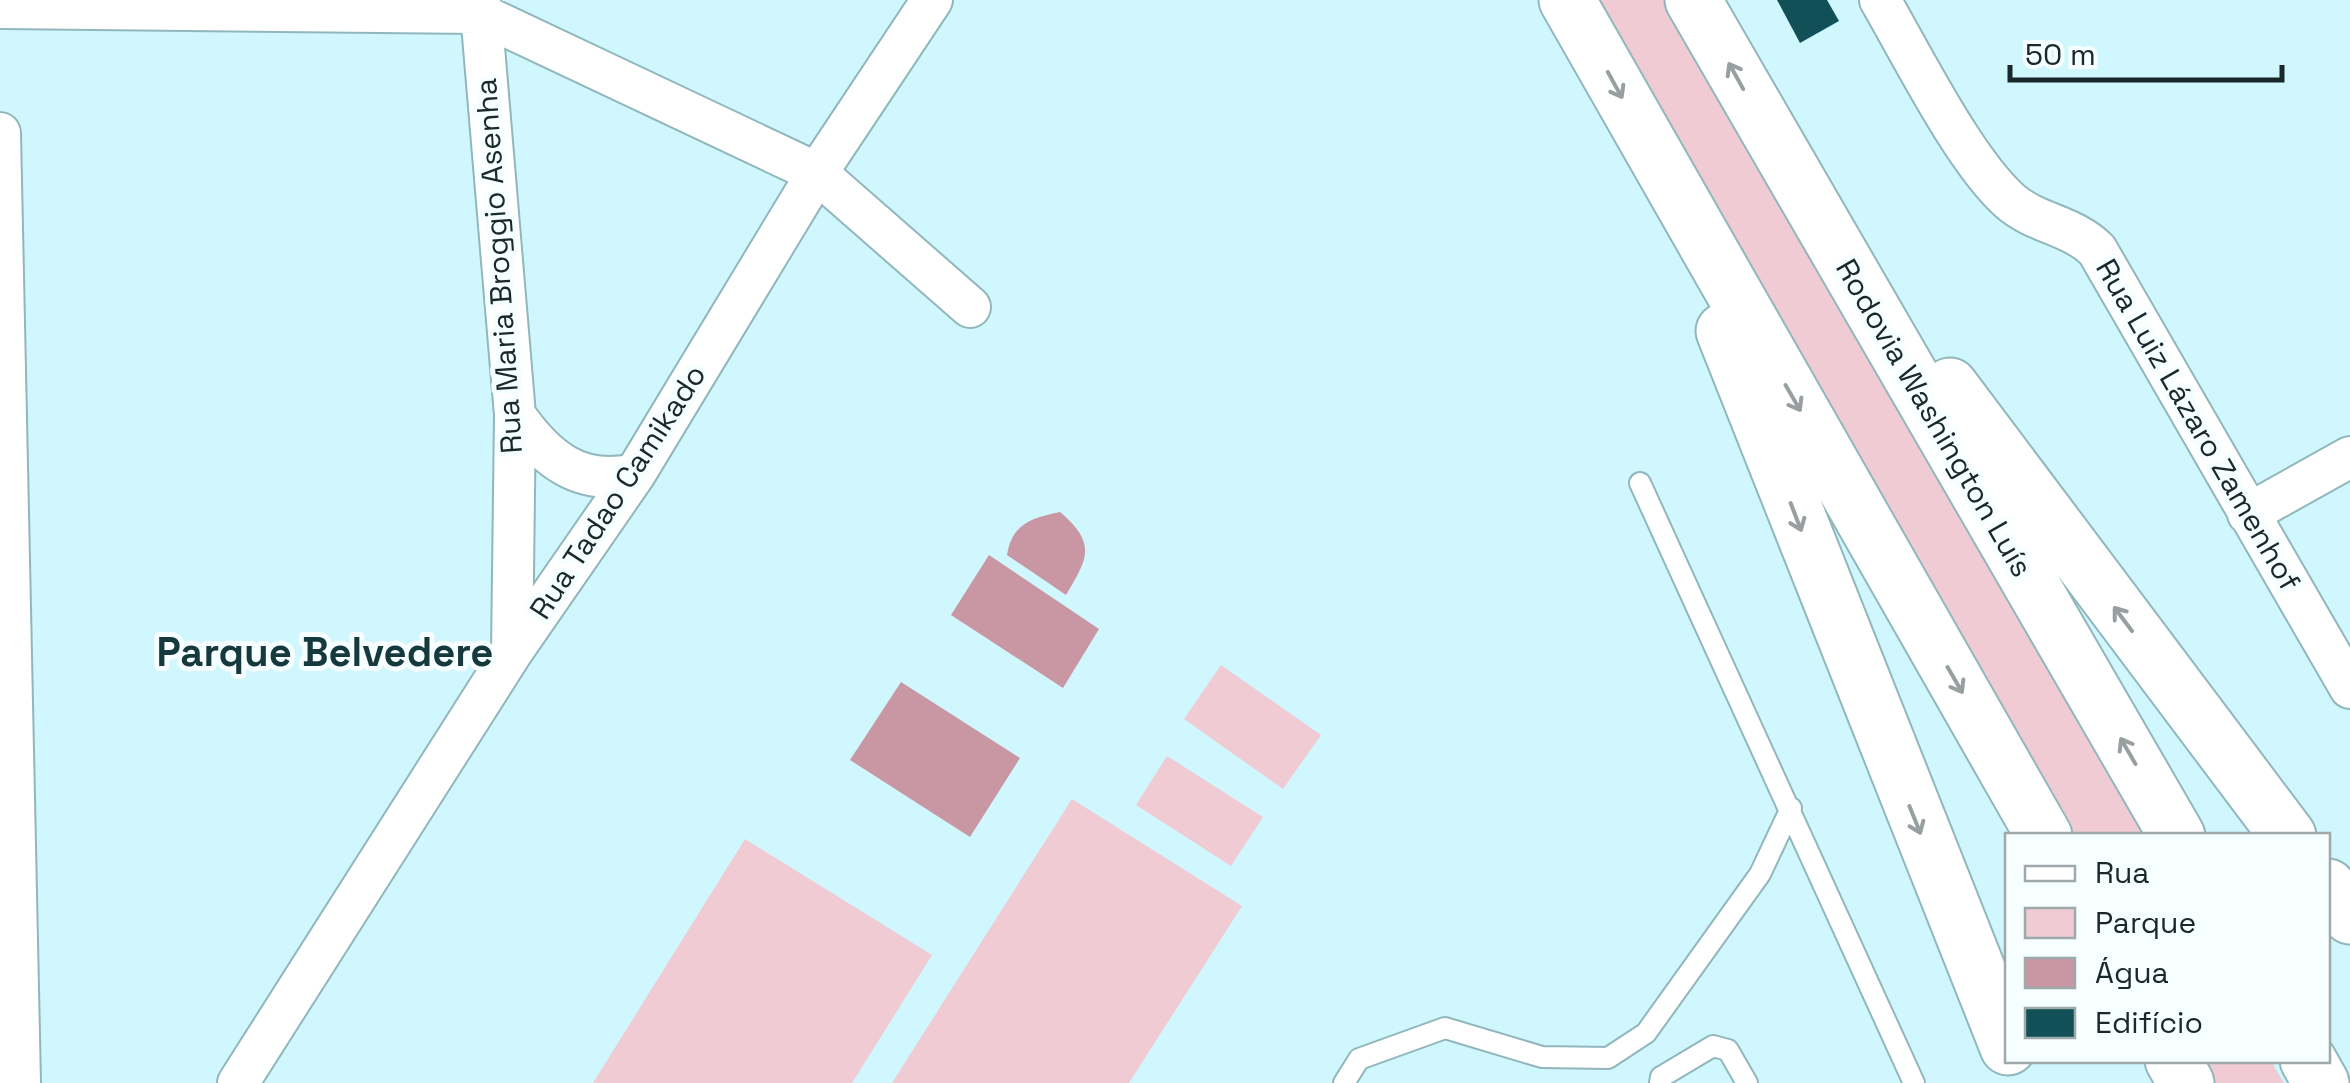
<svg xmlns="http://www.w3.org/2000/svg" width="2350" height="1083" viewBox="0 0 2350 1083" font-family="'Space Grotesk',sans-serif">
  <rect width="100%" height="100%" fill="#d0f7fd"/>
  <path fill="#f0cbd4" d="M1593 0H1669L2143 835H2065Z
    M1221 665 1321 735 1283 789 1184 719Z
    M1167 756 1263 817 1231 866 1136 805Z
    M1072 799 1242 906 1129 1083H892Z
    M745 839 932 955 852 1083H593Z
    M2192 1061H2271L2284 1083H2205Z"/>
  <path fill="#c897a3" d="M1060 512C1096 543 1089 557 1066 595L1007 555C1012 524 1031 518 1060 512Z
    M989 555 1099 629 1063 688 951 615Z
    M901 682 1020 758 970 837 850 760Z"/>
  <path fill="#125057" d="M1777 0H1827L1839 21 1800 43Z"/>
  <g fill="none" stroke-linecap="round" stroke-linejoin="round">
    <g stroke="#91b7bc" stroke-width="24">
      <path id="lane" d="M1640 483 1914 1083
        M1344 1083 1359 1059 1445 1028 1542 1057 1608 1058 1646 1033 1760 874 1791 808
        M1660 1083 1661 1077 1713 1046 1728 1050 1747 1083"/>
    </g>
    <g stroke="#91b7bc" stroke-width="44">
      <path id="street" d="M480 0 515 415 512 652
        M1880 0C1912 55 1965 162 2011 202 2037 224 2072 225 2097 250L2350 688
        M0 8 478 13 817 173 970 307
        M0 133 20 1083
        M515 415C545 458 579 487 635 474
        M2248 514 2350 457
        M238 1083 512 652 635 474 817 173 932 0"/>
    </g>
    <g stroke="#91b7bc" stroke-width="59">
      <path id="highway" d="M1567 0 2044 836
        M1693 0 2177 836
        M1724 331 2008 1047
        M1950 386 2288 836
        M2328 887 2350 916
        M2173 1060 2186 1083
        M2308 1060 2321 1083"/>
    </g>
    <use href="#lane" stroke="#fff" stroke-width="20"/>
    <use href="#street" stroke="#fff" stroke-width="40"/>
    <use href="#highway" stroke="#fff" stroke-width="55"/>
  </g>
  <defs><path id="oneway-shaft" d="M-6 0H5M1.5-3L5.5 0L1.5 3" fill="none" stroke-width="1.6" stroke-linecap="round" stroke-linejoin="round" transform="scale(2.5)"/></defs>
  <g stroke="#989fa0">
    <use href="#oneway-shaft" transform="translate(1736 76) rotate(-119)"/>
    <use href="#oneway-shaft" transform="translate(1615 85) rotate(61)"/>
    <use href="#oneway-shaft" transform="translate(1793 398) rotate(60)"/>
    <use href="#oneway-shaft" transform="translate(1796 517) rotate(69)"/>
    <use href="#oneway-shaft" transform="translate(2123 619) rotate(-127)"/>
    <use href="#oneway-shaft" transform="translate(1955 680) rotate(60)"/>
    <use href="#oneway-shaft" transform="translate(2128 751) rotate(-120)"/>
    <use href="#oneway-shaft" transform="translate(1915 820) rotate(68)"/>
  </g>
  <g text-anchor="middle" stroke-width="10" stroke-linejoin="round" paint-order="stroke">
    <g font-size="30" fill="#19292b" stroke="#f6feff">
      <text transform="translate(499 266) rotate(-94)" y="10">Rua Maria Broggio Asenha</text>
      <text transform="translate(1934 418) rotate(60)" y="10">Rodovia Washington Luís</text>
      <text transform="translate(2198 425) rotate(60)" y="10">Rua Luiz Lázaro Zamenhof</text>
      <text transform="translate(618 492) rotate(-57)" y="10">Rua Tadao Camikado</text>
    </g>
    <g font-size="40" font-weight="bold" fill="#16393e" stroke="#f6feff">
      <text x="325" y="666">Parque Belvedere</text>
    </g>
  </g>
  <rect x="2005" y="833" width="325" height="230" fill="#f6feff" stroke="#9ea9aa" stroke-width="2.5"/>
  <rect x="2025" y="866" width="50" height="15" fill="#ffffff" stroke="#9ea9aa" stroke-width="2.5"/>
  <text x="2095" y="883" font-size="30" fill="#19292b">Rua</text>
  <rect x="2025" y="908" width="50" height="30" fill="#f0cbd4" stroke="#9ea9aa" stroke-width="2.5"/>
  <text x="2095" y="933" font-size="30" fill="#19292b">Parque</text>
  <rect x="2025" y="958" width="50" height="30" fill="#c897a3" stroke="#9ea9aa" stroke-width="2.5"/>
  <text x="2095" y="983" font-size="30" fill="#19292b">Água</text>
  <rect x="2025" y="1008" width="50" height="30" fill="#125057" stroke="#9ea9aa" stroke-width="2.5"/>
  <text x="2095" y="1033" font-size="30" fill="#19292b">Edifício</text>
  <path d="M2010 65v15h272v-15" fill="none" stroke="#19292b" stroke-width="5"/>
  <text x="2025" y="65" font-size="30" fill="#19292b" stroke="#f6feff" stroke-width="8" paint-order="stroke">50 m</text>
</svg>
